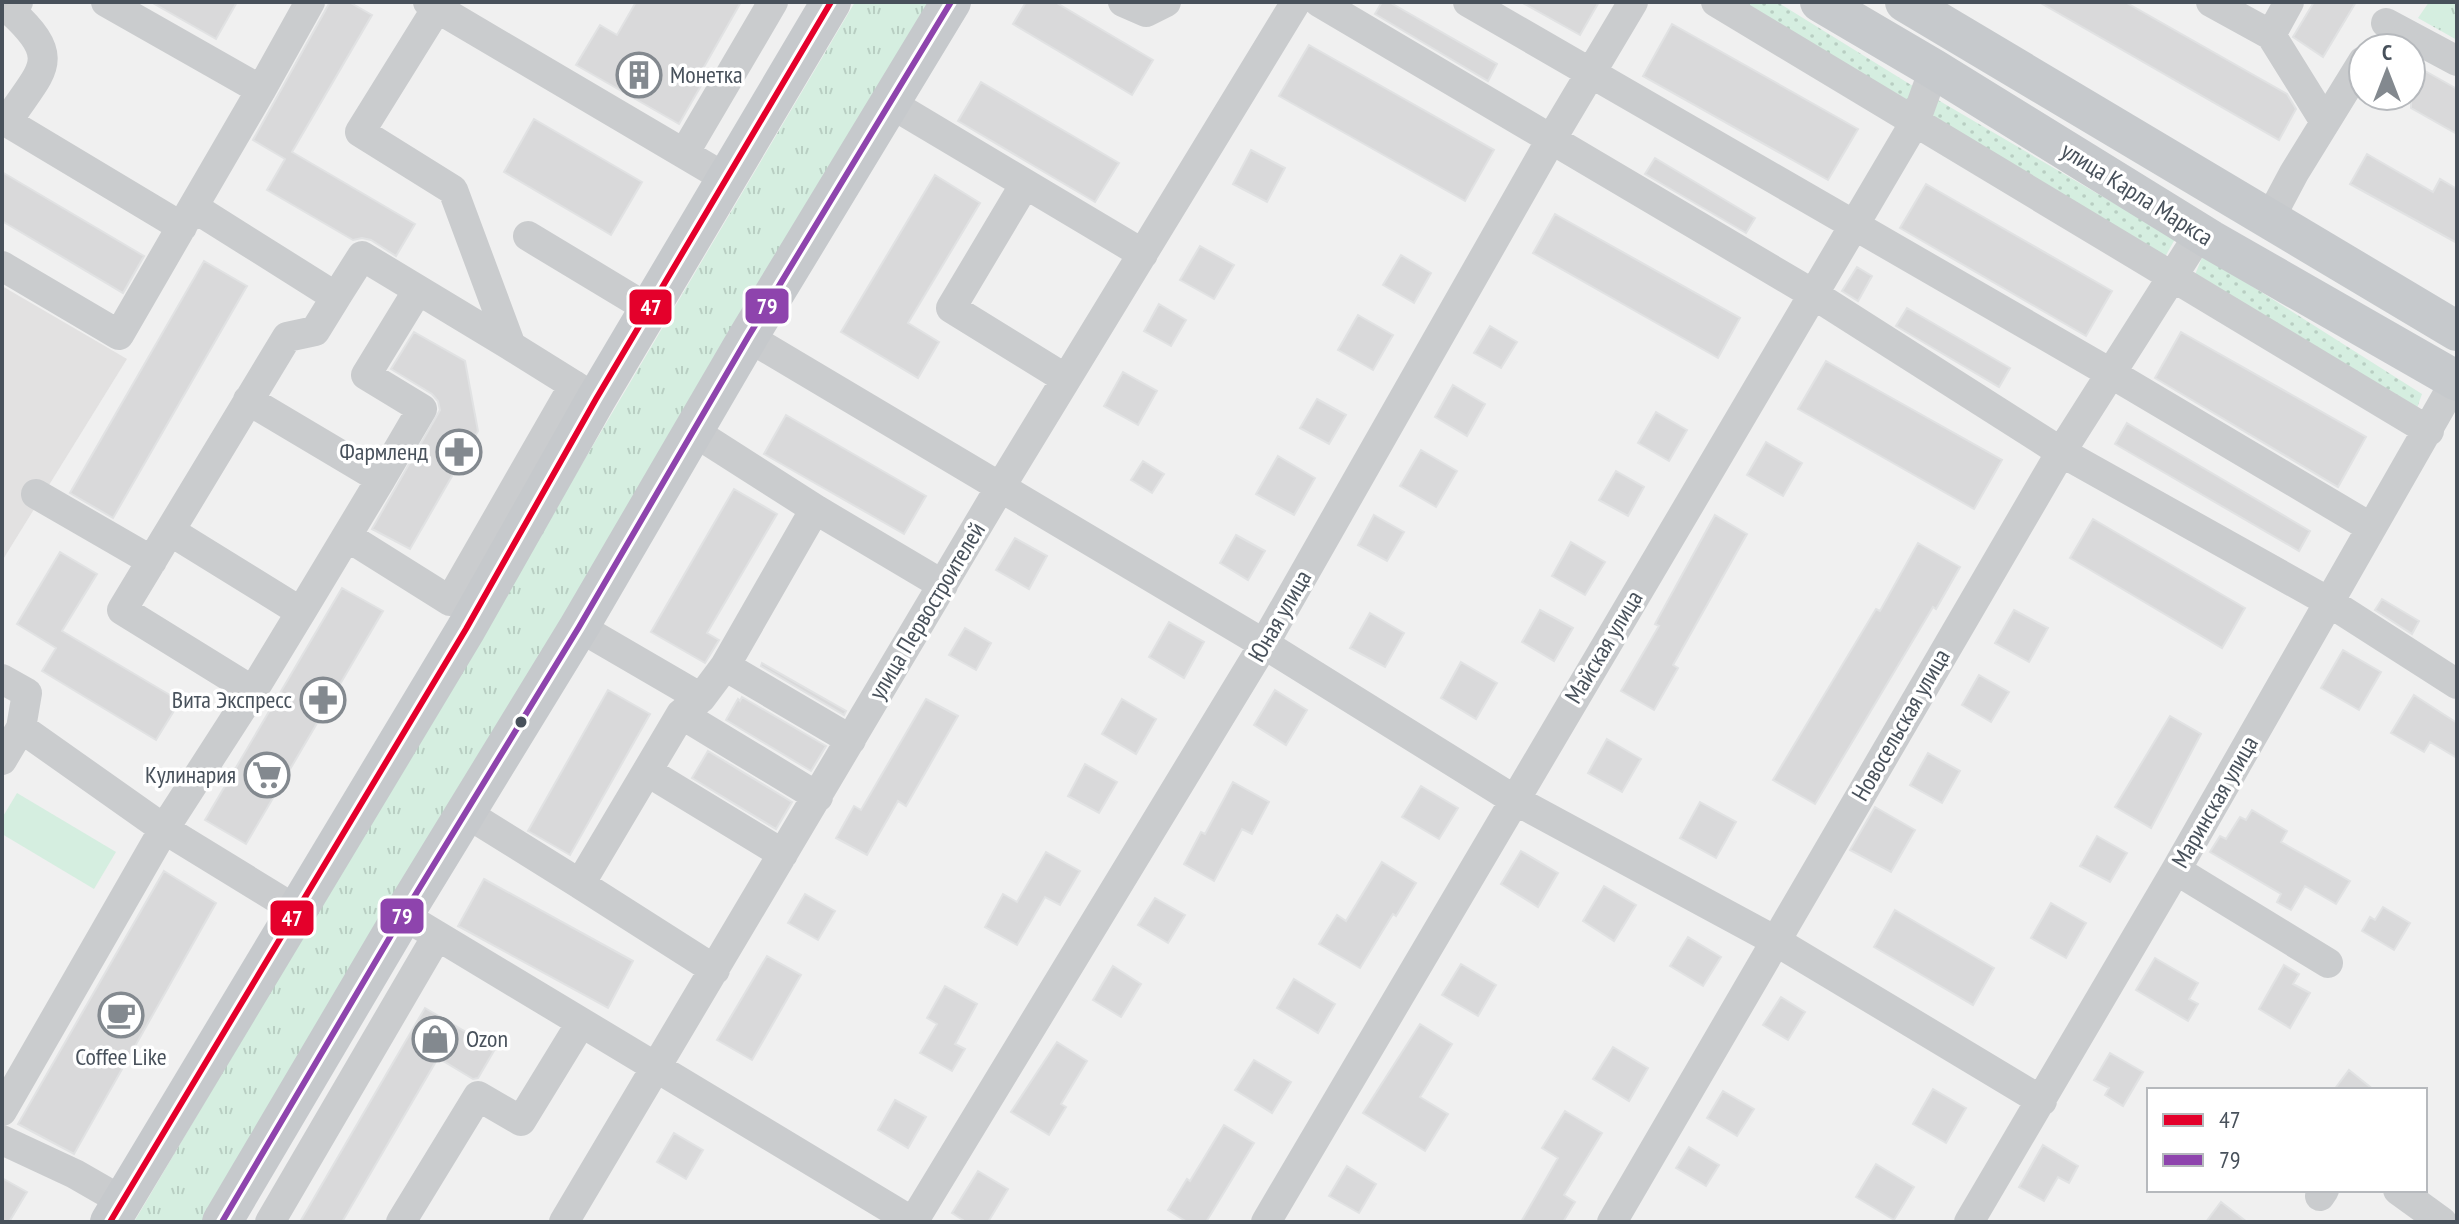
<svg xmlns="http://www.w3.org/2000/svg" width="2459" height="1224" viewBox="0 0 2459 1224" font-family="'PT Sans Narrow',sans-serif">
  <defs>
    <pattern id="grass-dots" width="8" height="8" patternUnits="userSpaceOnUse" patternTransform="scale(2)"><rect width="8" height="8" fill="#d5eee0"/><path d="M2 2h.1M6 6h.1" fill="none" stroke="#b8cec2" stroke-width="1.8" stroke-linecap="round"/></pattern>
    <pattern id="park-tufts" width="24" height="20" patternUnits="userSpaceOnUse" patternTransform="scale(2)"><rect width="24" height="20" fill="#d5eee0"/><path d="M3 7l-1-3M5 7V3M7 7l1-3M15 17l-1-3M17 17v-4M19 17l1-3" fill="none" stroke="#b8cec2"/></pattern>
  </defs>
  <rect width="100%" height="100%" fill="#f0f0f0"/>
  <path fill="#e2e1e1" d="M2 286 127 359 2 561Z"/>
  <path fill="url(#grass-dots)" d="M1724 2H1777L1916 88 1905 107Z
    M1938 100 2175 239 2165 257 1931 121Z
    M2203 255 2422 394 2412 422 2190 287Z"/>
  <path fill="url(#park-tufts)" d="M855 2H931L210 1222H134Z
    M2429 2H2457V40L2418 18Z"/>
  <path fill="#d5eee0" d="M17 793 116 852 94 889 2 834V818Z"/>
  <path fill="#d9d9da" stroke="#e1e2e3" stroke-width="2" d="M151 2H237L216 39Z
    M330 2H349L372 15 292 152 415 224 396 256 371 240 362 238 353 240 267 190 285 159 253 140Z
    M636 2H741L696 81 702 84 679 124 576 65 600 25 617 35Z
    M1026 2H1055L1153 60 1132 95 1013 24Z
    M1382 2H1389L1497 64 1488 81 1375 14Z
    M1521 2H1599L1580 35Z
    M2039 2H2125L2287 94 2296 109 2279 140Z
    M2314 2H2356L2323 57 2293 37Z
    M1672 24 1858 129 1828 180 1643 76Z
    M1309 45 1494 150 1465 201 1279 96Z
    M2411 63 2457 89V134L2411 108Z
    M981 82 1119 163 1095 202 958 121Z
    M534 119 642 182 611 235 504 172Z
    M1251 150 1285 168 1267 202 1233 184Z
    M2367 154 2433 192 2440 179 2457 189V243L2350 184Z
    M1655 158 1755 218 1746 233 1645 174Z
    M2 172 144 256 123 293 2 221Z
    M935 175 980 203 908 323 939 342 918 378 841 332Z
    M1926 184 2112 291 2086 336 1900 228Z
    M1555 214 1740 318 1718 358 1533 253Z
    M1200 246 1234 265 1214 299 1180 280Z
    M1401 255 1431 273 1414 303 1383 285Z
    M204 261 247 286 113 518 70 493Z
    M1857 267 1872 276 1858 301 1842 291Z
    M1159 304 1186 320 1171 346 1144 331Z
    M1907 308 2010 368 1999 387 1896 326Z
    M1358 315 1393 335 1373 370 1338 350Z
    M1490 326 1517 342 1501 368 1474 353Z
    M414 332 465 361 478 431 410 549 372 529 440 410 438 401 432 394 391 369Z
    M2181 332 2366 437 2338 487 2155 378Z
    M1826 361 2002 460 1974 509 1798 409Z
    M1123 372 1157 391 1138 425 1104 406Z
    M1453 385 1485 404 1467 436 1435 417Z
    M1317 399 1346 415 1329 444 1300 428Z
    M1656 412 1687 430 1669 461 1638 443Z
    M786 415 926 496 904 534 764 454Z
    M2127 423 2310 531 2299 551 2115 444Z
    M1766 442 1802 463 1783 496 1747 475Z
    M1421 450 1457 471 1436 507 1400 486Z
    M1278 456 1315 478 1294 515 1256 494Z
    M1143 461 1164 474 1152 493 1131 480Z
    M1616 471 1644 487 1628 516 1599 500Z
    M734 489 777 514 707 633 719 640 705 663 651 632Z
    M1374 515 1404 532 1387 561 1358 545Z
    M1715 515 1747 534 1673 665 1678 668 1654 710 1621 691 1659 626 1655 624Z
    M2093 519 2245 608 2222 648 2070 558Z
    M1236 535 1265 551 1248 580 1220 563Z
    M1015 538 1047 556 1029 589 996 570Z
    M1571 542 1605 562 1585 595 1552 576Z
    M1918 543 1960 567 1936 609 1933 607 1815 804 1773 780 1876 609 1880 611Z
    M60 552 97 574 62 631 180 701 156 740 42 671 56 648 17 624Z
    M342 588 383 611 246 844 205 820Z
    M2382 599 2419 621 2412 634 2375 610Z
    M1540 610 1573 628 1554 661 1522 642Z
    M2014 610 2048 628 2029 662 1995 643Z
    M1370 613 1404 633 1385 667 1350 648Z
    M1169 622 1204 642 1184 678 1149 657Z
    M965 628 991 643 976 670 949 655Z
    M2343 650 2381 672 2359 710 2321 688Z
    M1461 662 1497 683 1476 719 1441 698Z
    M762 663 846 711 844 715 761 666Z
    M1979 675 2009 692 1991 722 1962 705Z
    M608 690 650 714 570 855 528 831Z
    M1275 690 1307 710 1286 745 1254 725Z
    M2414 695 2457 723V758L2430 742 2424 752 2391 733Z
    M742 697 826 746 811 771 726 720 738 699 740 701Z
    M926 699 958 716 906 806 898 801 867 855 836 838 854 806 861 810Z
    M1122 699 1156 719 1136 754 1102 734Z
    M2170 716 2201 734 2151 828 2115 807Z
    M1607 739 1641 759 1622 792 1588 773Z
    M708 751 792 802 776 829 692 778Z
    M1928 753 1960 771 1942 803 1910 785Z
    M1085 764 1117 782 1099 813 1068 796Z
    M1233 782 1269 802 1252 834 1242 829 1214 881 1184 864 1201 832 1205 834Z
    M1421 786 1458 808 1439 839 1402 817Z
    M1700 802 1736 822 1716 858 1680 838Z
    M1875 807 1915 830 1891 872 1850 850Z
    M2252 810 2287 831 2281 842 2350 881 2336 904 2305 886 2291 910 2277 902 2281 894 2210 852 2220 836 2226 839 2240 817 2246 820Z
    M2097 836 2127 853 2110 882 2080 866Z
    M1521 851 1558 873 1538 907 1501 884Z
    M1046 852 1080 871 1060 905 1045 897 1017 945 985 927 1003 894 1017 902Z
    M1382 862 1416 883 1396 916 1393 914 1360 968 1319 944 1337 915 1346 921Z
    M164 871 216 903 74 1154 18 1124Z
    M484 879 633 961 608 1008 458 926Z
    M1604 886 1636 905 1614 941 1583 921Z
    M805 894 835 911 818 940 788 923Z
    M1155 898 1185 915 1168 943 1138 925Z
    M2051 903 2086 923 2066 958 2031 938Z
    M2383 907 2410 923 2394 950 2362 931 2370 917 2375 920Z
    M1895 910 1994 968 1973 1005 1874 947Z
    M1688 937 1721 957 1703 986 1670 966Z
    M767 956 801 975 752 1060 717 1040Z
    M2155 958 2198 983 2189 999 2198 1004 2188 1021 2136 990Z
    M1461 964 1496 985 1478 1016 1442 995Z
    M2284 965 2299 974 2293 984 2310 993 2290 1028 2259 1009Z
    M1113 966 1141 984 1121 1017 1093 1000Z
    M1294 979 1335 1004 1318 1033 1277 1008Z
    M945 986 977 1004 955 1044 965 1049 952 1071 920 1053 937 1024 927 1018Z
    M1781 997 1805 1012 1788 1040 1763 1025Z
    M425 1008 495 1049 478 1078 473 1079 438 1058 342 1222H300Z
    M1420 1024 1452 1044 1420 1097 1448 1114 1425 1151 1363 1113Z
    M1057 1042 1087 1061 1061 1104 1066 1107 1049 1135 1011 1112Z
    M1613 1047 1648 1068 1629 1101 1593 1079Z
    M2110 1053 2143 1072 2123 1106 2105 1095 2109 1088 2094 1080Z
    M1254 1060 1291 1082 1272 1113 1235 1090Z
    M2349 1070 2374 1090H2334Z
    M1933 1089 1966 1108 1946 1143 1913 1124Z
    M1723 1091 1754 1109 1737 1136 1707 1118Z
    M895 1100 926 1117 908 1148 878 1130Z
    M1565 1111 1602 1133 1564 1195 1575 1202 1563 1222H1521L1558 1158 1542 1148Z
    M1224 1125 1254 1143 1206 1222H1187L1168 1210 1187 1179 1190 1181Z
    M674 1133 703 1150 686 1179 657 1162Z
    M2043 1145 2078 1166 2069 1183 2058 1177 2044 1201 2019 1187Z
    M1689 1147 1719 1165 1706 1186 1676 1168Z
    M1876 1164 1914 1187 1894 1220 1856 1197Z
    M1347 1166 1376 1184 1359 1213 1329 1196Z
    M978 1171 1008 1189 988 1222H966L952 1213Z
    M2 1178 27 1192 9 1222H2Z
    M2221 1202 2247 1222H2206Z"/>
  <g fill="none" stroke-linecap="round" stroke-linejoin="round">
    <path stroke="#caccce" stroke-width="30" d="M106 2 261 90 310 2
      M428 2 437 8 360 132 453 190 511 346 596 399
      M1123 2 1146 12 1166 2
      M1319 2 1813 294 2061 452 2329 602 2457 684
      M1468 2 2112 374 2370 527
      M1716 2 2429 431
      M2211 2 2271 35 2325 122
      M437 8 727 179
      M2386 23 2457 61
      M2271 35 2289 2
      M261 90 193 207 336 297 315 331 287 337 122 610 253 691 301 612
      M890 103 1143 254
      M2 119 182 227
      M7 122C40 70 65 61 12 12L18 2
      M685 152 773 2
      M1025 184 951 308 1066 379
      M2269 220 2294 173 2363 61
      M528 236 649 309
      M2 266 119 335 193 207
      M336 297 362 256 511 346
      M748 337 1264 644 1513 799 1774 940 2042 1101
      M693 431 815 509 943 585
      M381 479 422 409 366 375 418 290
      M36 494 152 561
      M170 531 301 612 381 479 248 400
      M348 537 450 601 574 385
      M579 627 701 698
      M725 666 851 740
      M2 679 27 693 21 728
      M681 714 818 797
      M2 760 21 728 164 829 296 910
      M648 772 783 854
      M466 813 580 884
      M2176 870 2328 963
      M403 915 913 1222
      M715 970 580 884 681 714 701 698 725 666 815 509
      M2 1111 164 829 253 691
      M2 1140 75 1174 122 1201
      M2398 1190 2442 1222
      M2320 1196 2324 1190
      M270 1222 437 936
      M401 1222 478 1096 521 1121 581 1023
      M564 1222 1001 486 1296 2
      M913 1222 1264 644 1552 138 1633 2
      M1266 1222 1915 122 1934 69
      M1612 1222 2061 452 2200 233
      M1969 1222 2176 870 2456 380"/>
    <path stroke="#c6c9cc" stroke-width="40" d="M1820 2 1934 69 2211 240 2457 381
      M1905 2 2457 331
      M110 1222 466 629 596 399 831 2
      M222 1222 403 915 579 627 748 337 951 2"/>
    <g stroke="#fff" stroke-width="12">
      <path id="bus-1" d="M110 1222 466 629 596 399 831 2"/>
    </g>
    <g stroke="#fff" stroke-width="12">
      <path id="bus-2" d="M222 1222 403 915 579 627 748 337 951 2"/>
    </g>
    <use href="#bus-1" stroke="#e4002b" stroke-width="6"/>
    <use href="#bus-2" stroke="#8e44ad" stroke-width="6"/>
  </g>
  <defs>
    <g id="building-ring" transform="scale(2.3)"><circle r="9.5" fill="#fff" stroke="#83898f" stroke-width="1.5"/><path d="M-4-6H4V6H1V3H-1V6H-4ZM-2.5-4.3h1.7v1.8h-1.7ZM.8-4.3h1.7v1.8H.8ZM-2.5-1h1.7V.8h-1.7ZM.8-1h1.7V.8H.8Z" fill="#83898f"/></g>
    <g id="pharmacy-ring" transform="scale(2.3)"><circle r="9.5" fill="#fff" stroke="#83898f" stroke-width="1.5"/><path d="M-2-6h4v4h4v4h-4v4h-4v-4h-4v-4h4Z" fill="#83898f"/></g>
    <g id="supermarket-ring" transform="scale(2.3)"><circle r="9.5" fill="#fff" stroke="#83898f" stroke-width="1.5"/><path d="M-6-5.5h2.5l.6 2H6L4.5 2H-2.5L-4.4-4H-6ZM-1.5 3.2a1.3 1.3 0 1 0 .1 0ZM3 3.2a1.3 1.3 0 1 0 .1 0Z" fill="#83898f"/></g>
    <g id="cafe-ring" transform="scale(2.3)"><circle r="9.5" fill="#fff" stroke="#83898f" stroke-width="1.5"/><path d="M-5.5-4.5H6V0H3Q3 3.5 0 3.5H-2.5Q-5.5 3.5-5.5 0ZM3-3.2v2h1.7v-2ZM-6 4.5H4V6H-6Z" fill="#83898f"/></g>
    <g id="shop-ring" transform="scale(2.3)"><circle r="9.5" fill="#fff" stroke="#83898f" stroke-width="1.5"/><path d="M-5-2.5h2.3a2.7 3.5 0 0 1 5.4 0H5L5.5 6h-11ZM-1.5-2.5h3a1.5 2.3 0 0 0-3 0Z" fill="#83898f"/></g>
  </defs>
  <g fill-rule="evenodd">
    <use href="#building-ring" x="639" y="75"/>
    <use href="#pharmacy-ring" x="459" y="452"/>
    <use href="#pharmacy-ring" x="323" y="700"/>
    <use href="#supermarket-ring" x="267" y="775"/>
    <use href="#cafe-ring" x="121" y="1015"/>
    <use href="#shop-ring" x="435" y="1039"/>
  </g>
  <circle fill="#48515b" stroke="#fff" stroke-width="3" cx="521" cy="722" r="7"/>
  <g text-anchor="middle" stroke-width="7" stroke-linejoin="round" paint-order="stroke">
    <g font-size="24" fill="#48515b" stroke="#fff" text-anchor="end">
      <text x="670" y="83" text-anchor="start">Монетка</text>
      <text x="428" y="460">Фармленд</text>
      <text x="292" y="708">Вита Экспресс</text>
      <text x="236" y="783">Кулинария</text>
      <text x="466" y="1047" text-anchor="start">Ozon</text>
      <text x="121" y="1065" text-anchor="middle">Coffee Like</text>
    </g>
    <g font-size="24" fill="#48515b" stroke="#fff">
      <text transform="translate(2137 194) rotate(32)" y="8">улица Карла Маркса</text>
      <text transform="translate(927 611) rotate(-59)" y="8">улица Первостроителей</text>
      <text transform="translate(1280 616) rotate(-60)" y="8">Юная улица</text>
      <text transform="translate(1604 647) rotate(-59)" y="8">Майская улица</text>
      <text transform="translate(1901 725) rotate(-60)" y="8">Новосельская улица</text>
      <text transform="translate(2215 802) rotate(-60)" y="8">Маринская улица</text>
    </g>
  </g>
  <g stroke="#fff" stroke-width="3">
    <rect x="744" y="287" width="46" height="38" rx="8" fill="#8e44ad"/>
    <rect x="628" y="288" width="45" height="38" rx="8" fill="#e4002b"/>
    <rect x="379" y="897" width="46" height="38" rx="8" fill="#8e44ad"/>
    <rect x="269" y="899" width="46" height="38" rx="8" fill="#e4002b"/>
  </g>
  <g font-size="22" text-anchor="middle" font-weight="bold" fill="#fff">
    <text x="767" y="314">79</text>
    <text x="651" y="315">47</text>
    <text x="402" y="924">79</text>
    <text x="292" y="926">47</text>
  </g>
  <rect width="2459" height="1224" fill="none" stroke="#48515b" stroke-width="8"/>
  <rect x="2147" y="1088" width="280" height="104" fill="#ffffff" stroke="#b6b9bd" stroke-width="2"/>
  <rect x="2163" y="1114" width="40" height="12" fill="#e4002b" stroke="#b6b9bd" stroke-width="2"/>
  <text x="2219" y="1128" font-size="24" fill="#48515b">47</text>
  <rect x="2163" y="1154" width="40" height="12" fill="#8e44ad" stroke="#b6b9bd" stroke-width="2"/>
  <text x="2219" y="1168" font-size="24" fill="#48515b">79</text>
  <g transform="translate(2387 72)"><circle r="38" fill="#ffffff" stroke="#b6b9bd" stroke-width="2"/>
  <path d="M0-6L14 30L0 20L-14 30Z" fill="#83898f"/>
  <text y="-12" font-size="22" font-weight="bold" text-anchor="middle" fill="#48515b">С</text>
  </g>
</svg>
